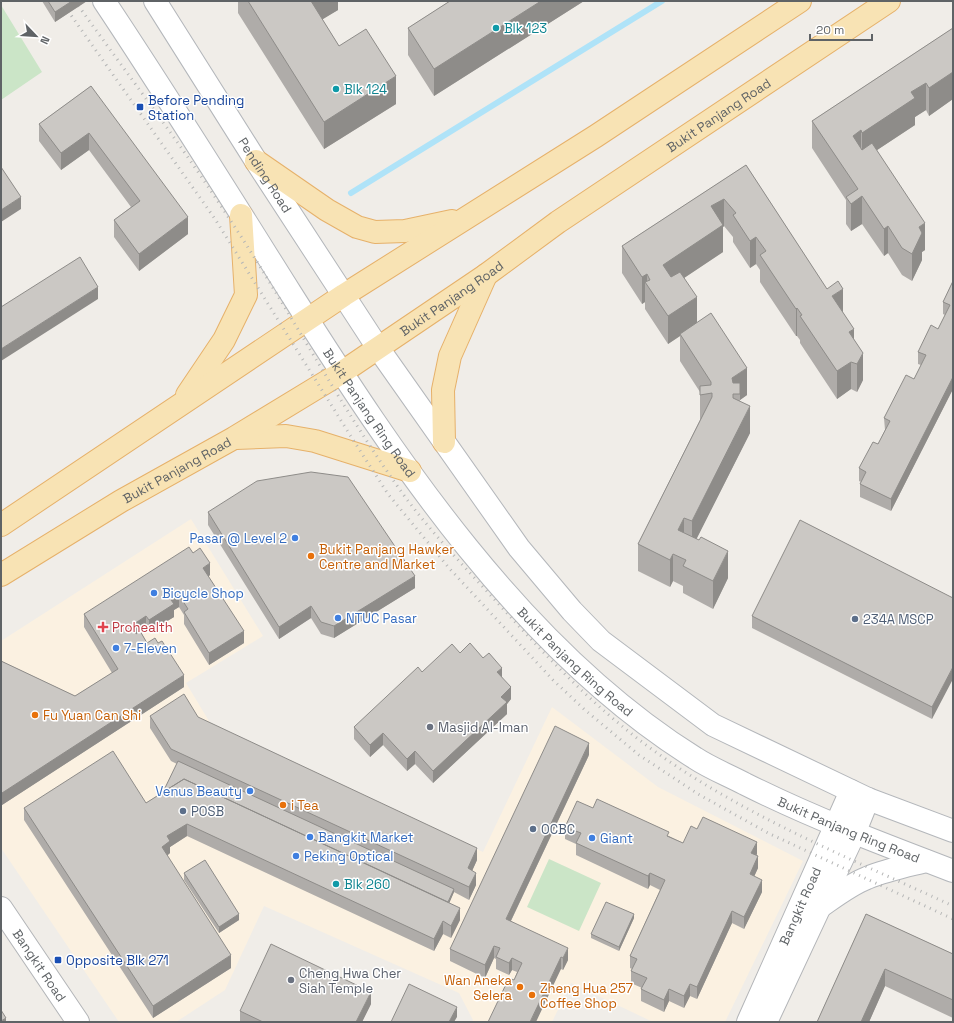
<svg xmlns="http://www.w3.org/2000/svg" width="954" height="1023" viewBox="0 0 954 1023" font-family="'Space Grotesk',sans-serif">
  <rect width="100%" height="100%" fill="#f0ede8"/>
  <path fill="#fbf1e1" d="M191 519 263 636 186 683 212 726 483 852 552 707 658 787 803 861 725 1022H653L571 983 552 1022H472L473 1020 459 993 264 906 225 990 176 1022H119L1 848V641Z"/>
  <path fill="#cbe5c7" d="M1 5 42 72 1 100Z
    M549 859 601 883 579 931 527 907Z"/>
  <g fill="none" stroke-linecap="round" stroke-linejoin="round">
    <path stroke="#afe3f8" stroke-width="6" d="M351 193 662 1"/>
    <g stroke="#b3b5b8" stroke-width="24">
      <g id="minor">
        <path id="s1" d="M1 908 78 1022"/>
        <path id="s2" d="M748 1022 851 791"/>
        <path d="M766 1022 854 834 868 799"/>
      </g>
    </g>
    <g stroke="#b4b7bb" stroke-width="24">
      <g id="secondary">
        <path id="s3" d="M104 1C168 97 229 195 290 292 397 461 522 650 695 758 710 768 728 775 745 784 813 818 882 844 953 871"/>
        <path id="s4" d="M155 1 256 161 378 348 519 548 572 611 601 641 713 725 868 799 953 831"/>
        <path d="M817 909C833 898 849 885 867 878 886 870 906 866 926 861"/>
      </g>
    </g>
    <g stroke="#e6b16a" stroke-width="24">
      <g id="primary">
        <path d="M256 161 327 210 357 227 375 232 405 231 452 221"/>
        <path d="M187 395 224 340 246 295 241 215"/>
        <path d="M236 438 286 436 315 441 410 471"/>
        <path d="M444 442 443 390 450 356 486 275"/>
        <path d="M1 525 344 295 596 136 800 1"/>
        <path id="s5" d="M1 575 121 501 234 438 341 373 486 275 558 222 889 1"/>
      </g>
    </g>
    <use href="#minor" stroke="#fff" stroke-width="22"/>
    <use href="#secondary" stroke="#fff" stroke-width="22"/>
    <use href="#primary" stroke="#f8e3b4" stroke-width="22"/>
    <path stroke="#b5b6b6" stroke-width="3" stroke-dasharray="1 5" stroke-linecap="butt" d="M61 1 215 219 350 435 388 494 449 568 553 680 585 710 639 755 698 794 768 833 953 919
      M75 1C125 71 178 140 225 212 285 302 335 398 398 487 426 527 461 563 495 600 546 656 597 711 660 755 749 818 854 860 953 906"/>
  </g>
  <path fill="#afaca9" d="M42 1H87L55 22Z
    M238 1H338V10L322 19 339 46 396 104 324 149 238 13Z
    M450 1H584L434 96 408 55V28Z
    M953 28V99L929 116 926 110 915 117V125L877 150 925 250 922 252V260L912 281 902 275 888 253 884 256 862 224 851 231 846 224V200L812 148V121Z
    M91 86 188 234 139 271 114 237V220L131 207 89 150 61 170 39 141V124Z
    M746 165 843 314 854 339 863 380 857 392 851 389 837 399 800 343V340L797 336H796L760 282V270L756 264 750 268 733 242V237L724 226 723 227V252L684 278 697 322 747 395 740 400V401L750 433 696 539 728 578 713 609 683 593V586L673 581 670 587 638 571V544L700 420V392L680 361V336L668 344 645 309V302L642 304 622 273V246Z
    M953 281V389L891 511 860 497V484L861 482 859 481V468L878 444 885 430 884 418 914 379 921 365 918 364V352L938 329 945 315 943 314V302Z
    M208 512 415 588 334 638 321 634 311 618 279 639 208 525Z
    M193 553 210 575 208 577 244 643 209 665 184 624V615L179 607 174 610V617L149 632 146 628 141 632 147 643 184 687 2 805 1 803V661L75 696 112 673 84 627V614Z
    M953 598 932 719 752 628V616Z
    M460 653 502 677 511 699 507 704V714L433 783 415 764 407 771 383 745 370 757 354 739V727L422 672Z
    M150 716 198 717 477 860 472 871 476 885 469 900 454 892 449 903 460 920 451 938 443 934 434 951 187 836 170 847V853L167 856 231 968 153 1018 24 820V808L146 803 163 792 177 764 171 761 150 728Z
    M589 755 511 921 568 960 563 970 561 969 514 980 517 972 512 970 509 975 496 969V959L494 958 485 978 450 961V949Z
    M593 808 669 836 683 843 757 854 756 855 758 868 754 876 762 892 744 929 732 923 697 999 690 996 684 1008 669 1001 664 1012 641 1001V989L642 988 631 983V971L632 969 630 968V956L660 890 650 885 648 889 576 855V844L565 839V827Z
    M184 873 239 920 219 933 184 880Z
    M866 914 953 954V1018L885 986 869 1022H817Z
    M634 918 619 951 591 938V934Z
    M371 1004 362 1022H240V1011Z"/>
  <path fill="#8e8c89" d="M72 1H87L55 22V12Z
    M310 1H338V10L310 27Z
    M541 1H584L434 96V69Z
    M953 72V99L929 116V88Z
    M396 76V104L324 149V122Z
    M926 83V110L915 117V125L862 160V133L911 92Z
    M861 130V157L853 136Z
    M89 133V150L61 170V153Z
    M862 196V224L851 231V204Z
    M21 197V209L1 222V210Z
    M724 199V226L723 227V252L663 292V265L711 206Z
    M188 217V234L139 271V254Z
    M925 223V250L922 252V260L912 281V254L919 227Z
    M888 226V253L884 256V229Z
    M756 237V264L750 268V241Z
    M647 274V284L645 282V302L642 304V277Z
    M98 287V299L1 361V349Z
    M843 289V316L832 296Z
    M697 297V325L680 334V336L668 344V316Z
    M797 308V336H796V309Z
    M854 329V356L849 332Z
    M863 353V380L857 392V364Z
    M851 362V389L837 399V371Z
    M747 368V395L740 400V394H733L732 378Z
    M953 377V389L891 511V499Z
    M750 406V433L692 548V521Z
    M684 518V545L678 530Z
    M728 551V578L713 609V581Z
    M673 554V581L670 587V560Z
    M210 563V575L203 580V568Z
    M415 576V588L334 638V626Z
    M179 595V607L174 610V617L149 632V620L171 600Z
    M311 606V618L279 639V627Z
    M146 616V628L131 638V626Z
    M244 631V643L209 665V653Z
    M953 667V679L932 719V707Z
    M502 668V680L497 672Z
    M184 675V687L2 805V793Z
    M511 687V699L507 704V714L433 783V771L501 697Z
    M383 733V745L370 757V745Z
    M589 743V755L506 931V919Z
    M415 751V764L407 771V759Z
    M187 824V836L170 847V853L162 859V847L167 836Z
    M757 842V854L751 865V853Z
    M477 848V860L468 880V868Z
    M758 856V868L750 886V874Z
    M476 873V885L469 900V887Z
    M650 873V885L648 889V876Z
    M762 880V892L744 929V917Z
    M454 889V892L445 913V910Z
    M460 908V920L451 938V926Z
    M732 911V923L697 999V987Z
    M239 914V920L219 933V927Z
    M634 914V918L619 951V947Z
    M443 921V934L434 951V939Z
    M494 946V958L485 978V965Z
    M568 948V960L563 970V958Z
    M231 955V968L153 1018V1006Z
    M561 957V969L536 1022H530Z
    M512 958V970L509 975V963Z
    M885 969V986L869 1022H861Z
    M690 984V996L684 1008V996Z
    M669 989V1001L664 1012V1000Z
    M371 992V1004L362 1022H356Z
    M457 1007V1017L454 1022H449Z
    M6 1018V1022H1V1021Z"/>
  <path fill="#cbc8c4" stroke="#8e8c89" d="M48 1H72L55 12Z
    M248 1H311L339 46 366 29 396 76 324 122Z
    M450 1H541L434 69 408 28Z
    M953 28V72L929 88 926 83 911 92 915 98 862 133 861 130 853 136 862 150 872 143 925 223 919 227 922 233 912 254 902 248 888 226 884 229 862 196 851 204 846 197 858 189 812 121Z
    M91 86 188 217 139 254 114 220 140 201 89 133 61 153 39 124Z
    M746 165 827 289 838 281 843 289 832 296 854 329 849 332 863 353 857 364 851 362 837 371 800 316 802 315 797 308 796 309 760 255 766 251 756 237 750 241 733 215 736 213 724 199 711 206 723 225 663 265 671 277 680 272 697 297 668 316 645 282 650 280 647 274 642 277 622 246Z
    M1 167 21 197 1 210Z
    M80 257 98 287 1 349V307Z
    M953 281V377L891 499 860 484 866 472 859 468 873 442 878 444 890 421 884 418 906 375 914 379 926 355 918 352 931 325 938 329 950 305 943 302Z
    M711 313 747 368 732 378 733 383H740V394H733V398L750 406 692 521 684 518 678 530 699 540 701 537 728 551 713 581 683 566 686 560 673 554 670 560 638 544 712 397V393L700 395V386L711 385V382L680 334Z
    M311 472 348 477 415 576 334 626 321 622 311 606 279 627 208 512 257 481Z
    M800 520 953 598V667L932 707 752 616Z
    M189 547 193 553 200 548 210 563 203 568 244 631 209 653 184 612 188 609 179 595 171 600 174 604 149 620 146 616 131 626 136 634 140 631 147 643 155 638 158 643 162 641 184 675 2 793 1 790V661L75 696 118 669 84 614Z
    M470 643 483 658 489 653 502 668 497 672 511 687 501 697 507 702 433 771 415 751 407 759 383 733 370 745 354 727 418 667 422 672 452 644 460 653Z
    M184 694 198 717 477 848 468 868 476 873 469 887 171 749 150 716Z
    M555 726 589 743 506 919 568 948 563 958 561 957 530 1022H488L509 978 514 980 522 963 512 958 509 963 496 957 500 948 494 946 485 965 450 949Z
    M113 751 146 803 184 779 460 908 451 926 443 921 434 939 187 824 167 836 170 841 162 847 231 955 153 1006 24 808Z
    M178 761 454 889 448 902 184 779 163 792Z
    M597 799 669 832 667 836 683 843 691 826 697 829 703 817 757 842 751 853 758 856 750 874 762 880 744 917 732 911 697 987 690 984 684 996 669 989 664 1000 641 989 647 978 631 971 637 959 630 956 665 880 650 873 648 876 576 843 581 833 565 827 577 801 593 808Z
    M205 860 239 914 219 927 184 873Z
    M606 902 634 914 619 947 591 934Z
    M866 914 953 954V1000L885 969 861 1022H817Z
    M271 944 371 992 356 1022H263L240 1011Z
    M409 984 457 1007 449 1022H391Z
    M1 1010 6 1018 1 1021Z"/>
  <g fill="#0f9aa8" stroke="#fff" stroke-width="1.5">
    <circle cx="496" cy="28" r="4"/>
    <circle cx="336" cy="89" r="4"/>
    <circle cx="336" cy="884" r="4"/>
  </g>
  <g fill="#1a4fb4" stroke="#fff" stroke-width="1.5">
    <rect x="136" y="103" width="8" height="8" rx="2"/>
    <rect x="54" y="956" width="8" height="8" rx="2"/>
  </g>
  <g fill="#3f7fe0" stroke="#fff" stroke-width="1.5">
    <circle cx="295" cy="538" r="4"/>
    <circle cx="154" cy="593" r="4"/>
    <circle cx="338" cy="618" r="4"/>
    <circle cx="116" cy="648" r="4"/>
    <circle cx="250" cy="791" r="4"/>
    <circle cx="310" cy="837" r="4"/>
    <circle cx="592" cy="838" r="4"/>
    <circle cx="296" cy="856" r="4"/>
  </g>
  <g fill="#e8710a" stroke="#fff" stroke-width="1.5">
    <circle cx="311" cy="556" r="4"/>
    <circle cx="35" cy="715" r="4"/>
    <circle cx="283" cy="805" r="4"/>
    <circle cx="520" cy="987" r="4"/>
    <circle cx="532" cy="995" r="4"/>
  </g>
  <g fill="#5c6f8a" stroke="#fff" stroke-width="1.5">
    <circle cx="855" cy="619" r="4"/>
    <circle cx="183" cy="811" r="4"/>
    <circle cx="533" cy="829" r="4"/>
  </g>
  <path fill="#e0444e" stroke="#fff" stroke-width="1.5" d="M101 621h4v4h4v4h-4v4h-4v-4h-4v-4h4z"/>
  <g fill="#6b7280" stroke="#fff" stroke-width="1.5">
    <circle cx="430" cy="727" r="4"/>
    <circle cx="291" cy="980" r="4"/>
  </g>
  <g text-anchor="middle" stroke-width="3" stroke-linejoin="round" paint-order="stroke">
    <g font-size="13" fill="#0d838f" stroke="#fff" text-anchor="start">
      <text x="504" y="33">Blk 123</text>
      <text x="344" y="94">Blk 124</text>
      <text x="344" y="889">Blk 260</text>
    </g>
    <g font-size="13" fill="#164399" stroke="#fff" text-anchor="start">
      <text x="148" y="105">Before Pending<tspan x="148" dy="15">Station</tspan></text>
      <text x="66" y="965">Opposite Blk 271</text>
    </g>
    <g font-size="13" fill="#5f6366" stroke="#fff">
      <text dy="5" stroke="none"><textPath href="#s5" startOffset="853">Bukit Panjang Road</textPath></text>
      <text dy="5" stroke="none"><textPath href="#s4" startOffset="206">Pending Road</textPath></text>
      <text dy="5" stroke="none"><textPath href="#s5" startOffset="529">Bukit Panjang Road</textPath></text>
      <text dy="5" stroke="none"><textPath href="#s3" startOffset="490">Bukit Panjang Ring Road</textPath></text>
      <text dy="5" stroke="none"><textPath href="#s5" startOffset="205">Bukit Panjang Road</textPath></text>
      <text dy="5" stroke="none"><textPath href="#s3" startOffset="814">Bukit Panjang Ring Road</textPath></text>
      <text dy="5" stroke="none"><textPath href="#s3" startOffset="1138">Bukit Panjang Ring Road</textPath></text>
      <text dy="5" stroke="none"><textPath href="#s2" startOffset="127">Bangkit Road</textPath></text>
      <text dy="5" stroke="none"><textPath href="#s1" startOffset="69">Bangkit Road</textPath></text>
    </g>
    <g font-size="13" fill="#366cbe" stroke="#fff" text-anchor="start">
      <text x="287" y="543" text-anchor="end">Pasar @ Level 2</text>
      <text x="162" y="598">Bicycle Shop</text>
      <text x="346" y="623">NTUC Pasar</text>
      <text x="124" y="653">7-Eleven</text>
      <text x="242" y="796" text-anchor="end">Venus Beauty</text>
      <text x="318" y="842">Bangkit Market</text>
      <text x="600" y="843">Giant</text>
      <text x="304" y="861">Peking Optical</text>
    </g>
    <g font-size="13" fill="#c56008" stroke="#fff" text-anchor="start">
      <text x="319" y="554">Bukit Panjang Hawker<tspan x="319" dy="15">Centre and Market</tspan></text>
      <text x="43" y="720">Fu Yuan Can Shi</text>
      <text x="291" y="810">i Tea</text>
      <text x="512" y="985" text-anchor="end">Wan Aneka<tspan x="512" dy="15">Selera</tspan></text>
      <text x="540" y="993">Zheng Hua 257<tspan x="540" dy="15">Coffee Shop</tspan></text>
    </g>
    <g font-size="13" fill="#4e5e75" stroke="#fff" text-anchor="start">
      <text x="863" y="624">234A MSCP</text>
      <text x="191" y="816">POSB</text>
      <text x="541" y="834">OCBC</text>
    </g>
    <g font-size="13" fill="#be3a42" stroke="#fff" text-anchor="start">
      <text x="112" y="632">Prohealth</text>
    </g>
    <g font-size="13" fill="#5b616d" stroke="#fff" text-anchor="start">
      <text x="438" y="732">Masjid Al-Iman</text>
      <text x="299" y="978">Cheng Hwa Cher<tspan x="299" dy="15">Siah Temple</tspan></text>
    </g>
  </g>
  <rect width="954" height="1023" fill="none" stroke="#5f6366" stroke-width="4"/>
  <g transform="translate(36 36) rotate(115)" stroke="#ffffff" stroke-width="3" paint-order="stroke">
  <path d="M0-3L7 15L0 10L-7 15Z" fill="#5f6366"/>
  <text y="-6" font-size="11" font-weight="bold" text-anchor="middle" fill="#5f6366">N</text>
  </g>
  <path d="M810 34v6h62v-6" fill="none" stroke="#5f6366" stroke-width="2"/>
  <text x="816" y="34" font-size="12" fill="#5f6366" stroke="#ffffff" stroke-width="3" paint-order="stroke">20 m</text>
</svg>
